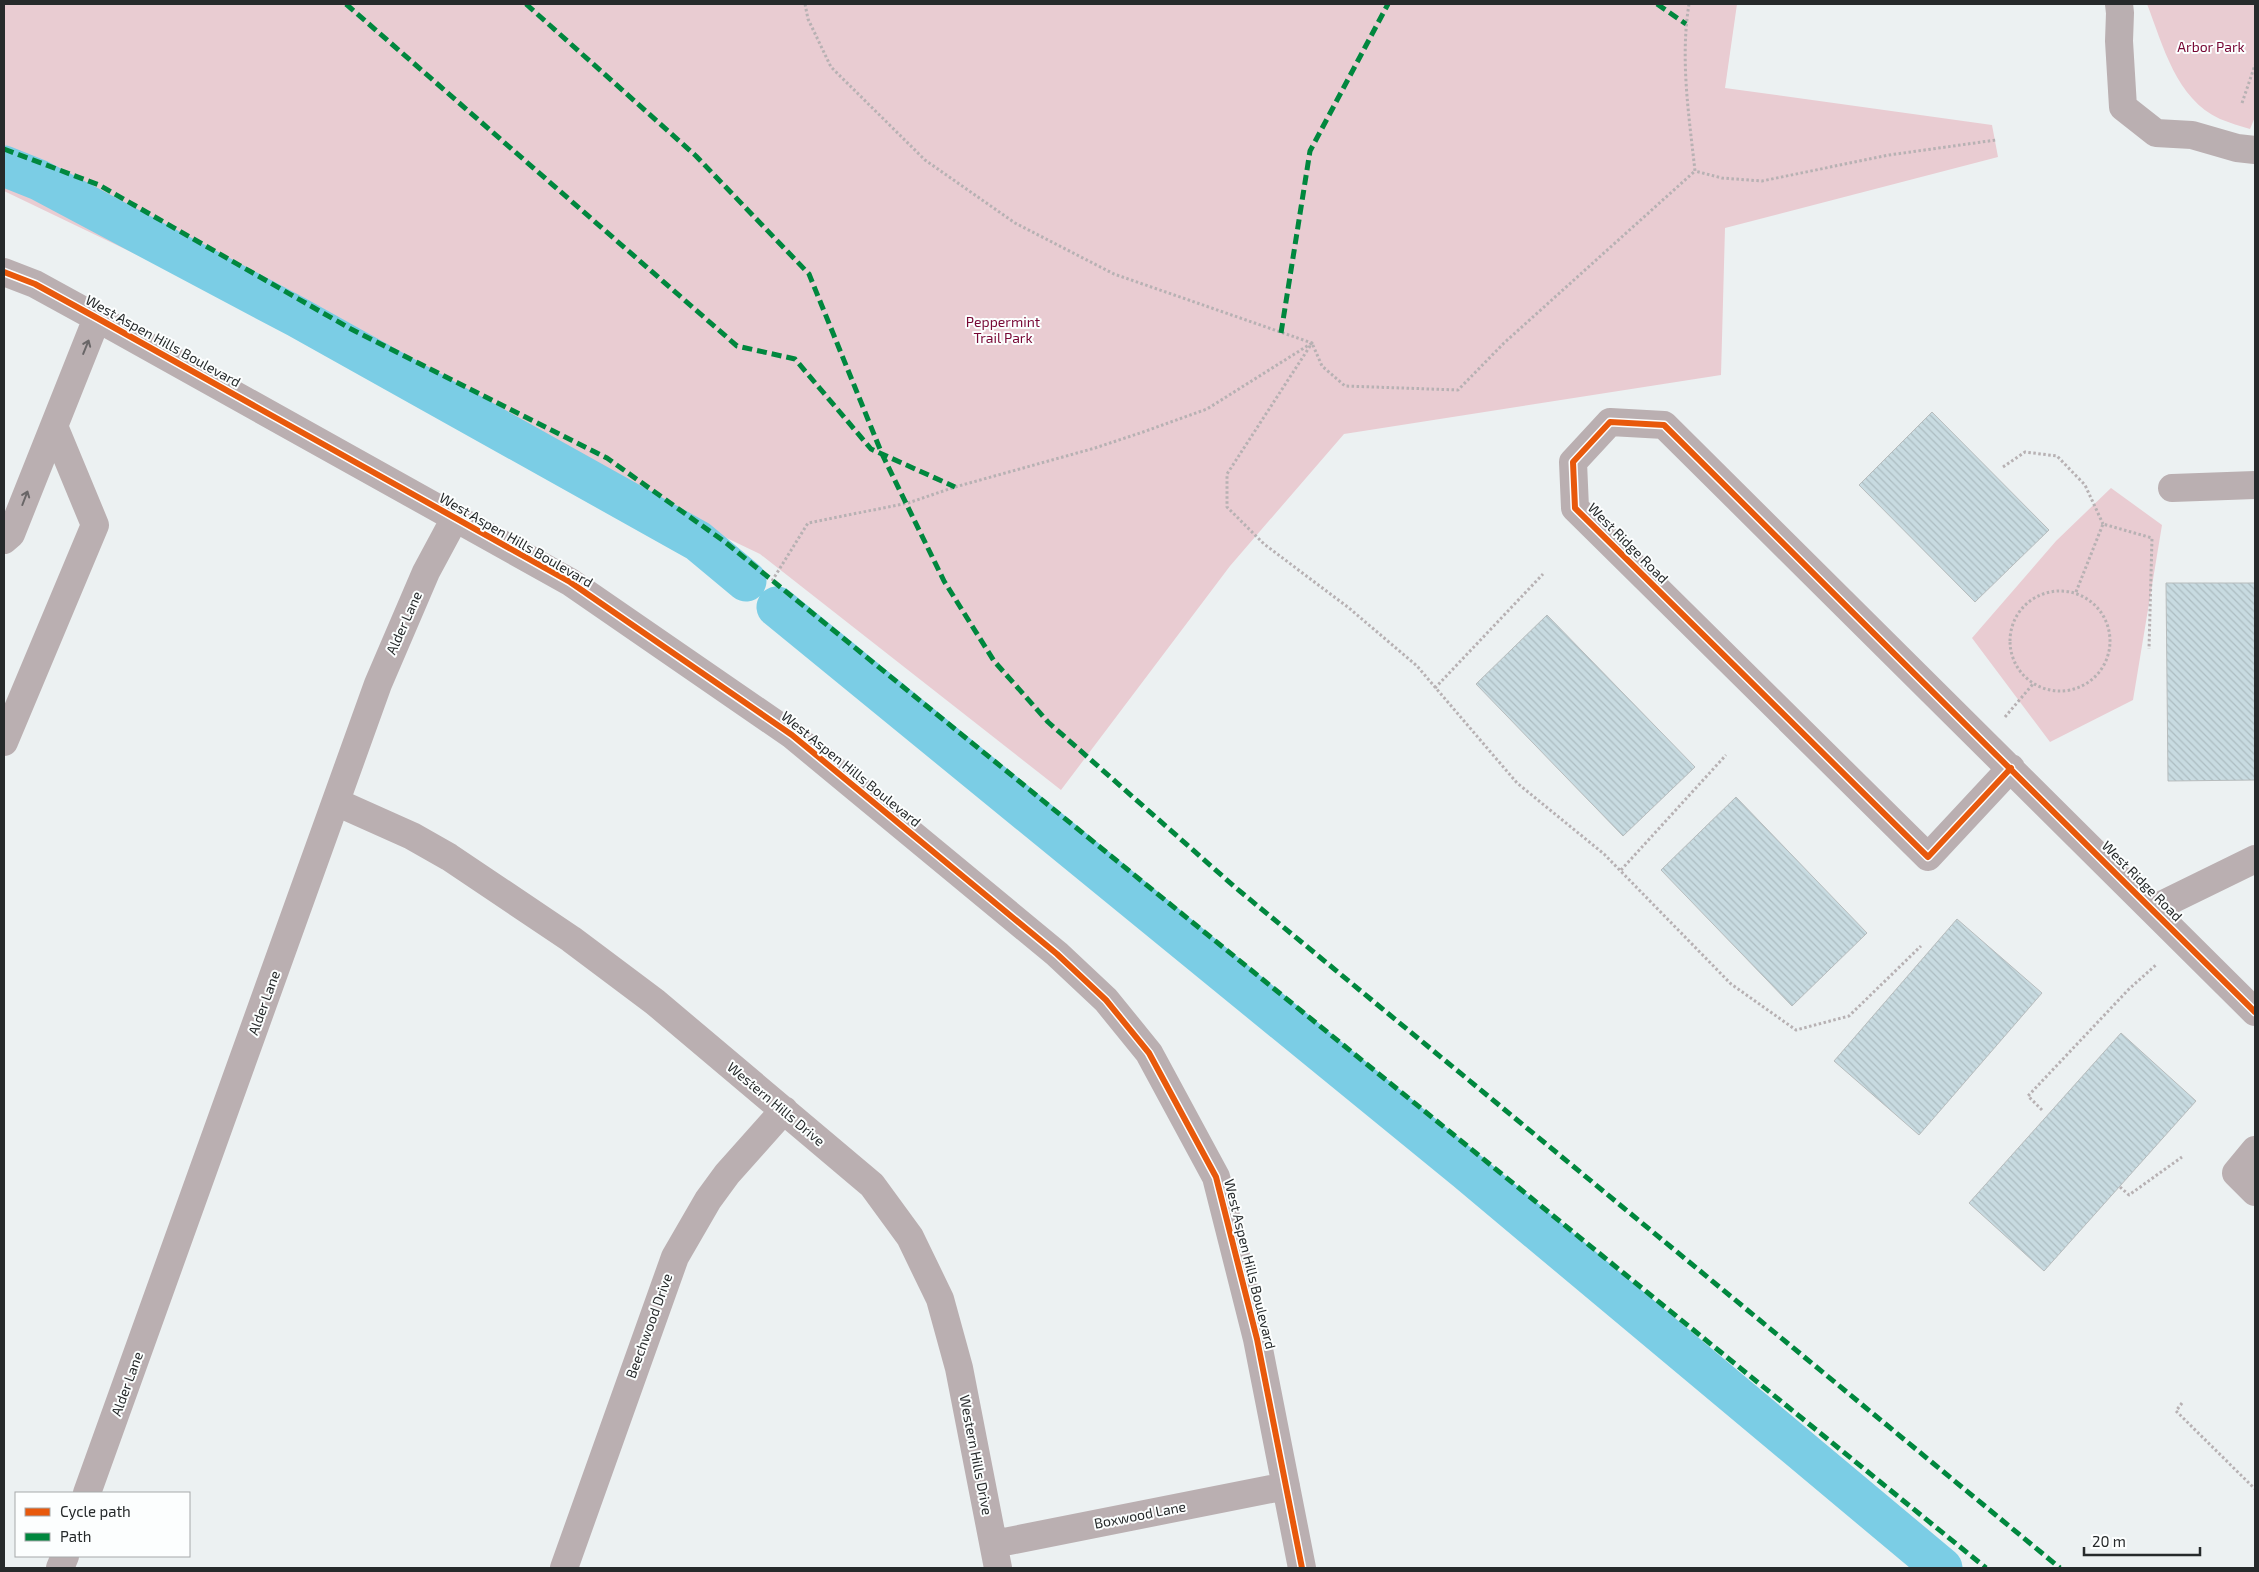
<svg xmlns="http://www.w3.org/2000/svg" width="2259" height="1572" viewBox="0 0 2259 1572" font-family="'Exo 2',sans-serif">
  <defs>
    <pattern id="building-back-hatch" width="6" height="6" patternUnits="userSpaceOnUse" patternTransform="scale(1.25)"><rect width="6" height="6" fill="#c8dbe1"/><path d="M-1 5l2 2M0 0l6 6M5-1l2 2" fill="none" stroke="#acbcc1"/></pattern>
  </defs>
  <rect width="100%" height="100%" fill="#ecf1f2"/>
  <path fill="#e9ccd2" d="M4 4H1737L1725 88 1992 125 1998 157 1725 228 1721 375 1344 434 1230 566 1061 790 760 554 4 191Z
    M2147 4H2255V117L2250 129C2240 126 2230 123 2220 119 2176 99 2163 45 2147 4Z
    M2111 488 2162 525 2133 700 2050 742 1972 638 2056 541Z"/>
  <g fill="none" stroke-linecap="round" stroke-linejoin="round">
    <path stroke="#7bcde5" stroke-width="41" d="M4 166 39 180 297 317 698 541 746 581
      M777 607 1466 1170 1942 1568"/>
  </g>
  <path fill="url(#building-back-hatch)" stroke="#b7bcbd" d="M1932 412 2049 530 1975 602 1859 485Z
    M2166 583H2255V780L2168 781Z
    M1547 615 1695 767 1623 836 1476 684Z
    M1736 797 1867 933 1792 1006 1661 870Z
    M1957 919 2042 993 1919 1135 1834 1061Z
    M2121 1033 2196 1101 2044 1271 1969 1203Z"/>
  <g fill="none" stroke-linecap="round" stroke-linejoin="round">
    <path stroke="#b7b1b3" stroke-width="3" stroke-dasharray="2.5 2.5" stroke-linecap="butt" d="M805 4 808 19 831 67 925 160 1015 223 1114 274 1312 343 1227 474V507L1264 544 1349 608 1417 666 1517 783 1604 854 1731 984 1796 1030 1849 1016 1921 946
      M1689 4C1680 59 1689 116 1695 171L1722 178 1762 181 1889 155 1996 140
      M2242 103 2255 65
      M2003 467 2025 452 2057 456 2085 485 2103 524
      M772 581 808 523 908 503 955 487 1095 448 1143 432 1207 409 1312 343 1322 366 1345 386 1458 390 1504 343 1695 171
      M2010 641a50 50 0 1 1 100 0a50 50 0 1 1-100 0Z
      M2076 592 2103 524 2152 538 2149 649
      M1435 688 1543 574
      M2005 717 2033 684
      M1621 870 1726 755
      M2042 1110 2028 1096 2129 989 2157 964
      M2120 1187 2129 1195 2182 1157
      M2182 1403 2176 1411 2255 1489"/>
    <path stroke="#baafb1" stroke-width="28" d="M2119 4 2120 13 2119 41 2123 107 2156 133 2192 135 2237 148 2255 150
      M4 272 35 284 97 318 570 582 792 735 1057 954 1106 1000 1149 1053 1216 1177 1257 1339 1302 1568
      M2172 488 2255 485
      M4 540 11 534 97 318
      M4 742 95 525 54 426
      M2011 768 1928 857 1575 508 1573 462 1610 422 1664 425 2255 1012
      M336 802 412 836 449 857 571 939 655 1002 872 1185 910 1237 940 1299 959 1368 998 1568
      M2153 909 2255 859
      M2255 1150 2236 1173 2255 1192
      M87 1493 378 684 426 572 455 518
      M994 1544 1286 1486
      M60 1568 65 1556
      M564 1568 675 1257 708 1200 727 1174 784 1110"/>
    <path stroke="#00873e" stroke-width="5" stroke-dasharray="10 5" stroke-linecap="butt" d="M346 4 737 346 795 359 871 449 955 487
      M526 4 696 156 809 274 882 454 944 581 994 661 1048 722 1236 888 2060 1568
      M1657 4 1686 24
      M4 149 99 185 351 329 607 458 725 542 1986 1568
      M1281 333 1310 151 1388 4"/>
    <g stroke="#fcfefe" stroke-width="9">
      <path id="cycleway" d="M4 272 35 284 97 318 570 582 792 735 1057 954 1106 1000 1149 1053 1216 1177 1257 1339 1302 1568
        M2011 768 1928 857 1575 508 1573 462 1610 422 1664 425 2255 1012"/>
    </g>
    <use href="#cycleway" stroke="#e8590c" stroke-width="6"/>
  </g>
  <defs><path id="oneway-shaft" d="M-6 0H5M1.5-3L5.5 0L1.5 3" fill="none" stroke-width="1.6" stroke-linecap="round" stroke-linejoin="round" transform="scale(1.25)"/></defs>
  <g stroke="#696667">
    <use href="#oneway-shaft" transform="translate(86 347) rotate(-68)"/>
    <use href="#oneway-shaft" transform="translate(25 498) rotate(-69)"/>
  </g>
  <g text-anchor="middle" stroke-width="4" stroke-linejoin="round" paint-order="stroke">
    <g font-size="14" fill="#770734" stroke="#fcfefe">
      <text x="2211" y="52">Arbor Park</text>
      <text x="1003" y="327">Peppermint<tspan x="1003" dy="16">Trail Park</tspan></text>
    </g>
    <g font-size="14" fill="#262a2b" stroke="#fcfefe">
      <text transform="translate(163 341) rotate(29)" y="5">West Aspen Hills Boulevard</text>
      <text transform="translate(516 540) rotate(30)" y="5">West Aspen Hills Boulevard</text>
      <text transform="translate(1628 543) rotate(45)" y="5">West Ridge Road</text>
      <text transform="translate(404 623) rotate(-66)" y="5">Alder Lane</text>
      <text transform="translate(851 769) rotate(39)" y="5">West Aspen Hills Boulevard</text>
      <text transform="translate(2142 881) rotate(45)" y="5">West Ridge Road</text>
      <text transform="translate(264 1003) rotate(-70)" y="5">Alder Lane</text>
      <text transform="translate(776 1104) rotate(40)" y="5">Western Hills Drive</text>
      <text transform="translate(1250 1264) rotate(76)" y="5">West Aspen Hills Boulevard</text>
      <text transform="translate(649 1326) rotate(-70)" y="5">Beechwood Drive</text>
      <text transform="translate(127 1384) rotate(-70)" y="5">Alder Lane</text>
      <text transform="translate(976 1455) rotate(79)" y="5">Western Hills Drive</text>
      <text transform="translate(1140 1515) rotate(-11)" y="5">Boxwood Lane</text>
    </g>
  </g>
  <rect width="2259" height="1572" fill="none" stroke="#262a2b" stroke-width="10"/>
  <rect x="15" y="1492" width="175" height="65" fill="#fcfefe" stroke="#a6a9aa"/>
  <rect x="25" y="1508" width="25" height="8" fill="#e8590c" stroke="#a6a9aa"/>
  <text x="60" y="1517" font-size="15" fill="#262a2b">Cycle path</text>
  <rect x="25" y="1533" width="25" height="8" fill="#00873e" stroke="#a6a9aa"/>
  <text x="60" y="1542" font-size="15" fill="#262a2b">Path</text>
  <path d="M2084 1547v8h116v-8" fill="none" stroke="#262a2b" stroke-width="2.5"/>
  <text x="2092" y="1547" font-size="15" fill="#262a2b" stroke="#fcfefe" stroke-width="4" paint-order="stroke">20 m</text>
</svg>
